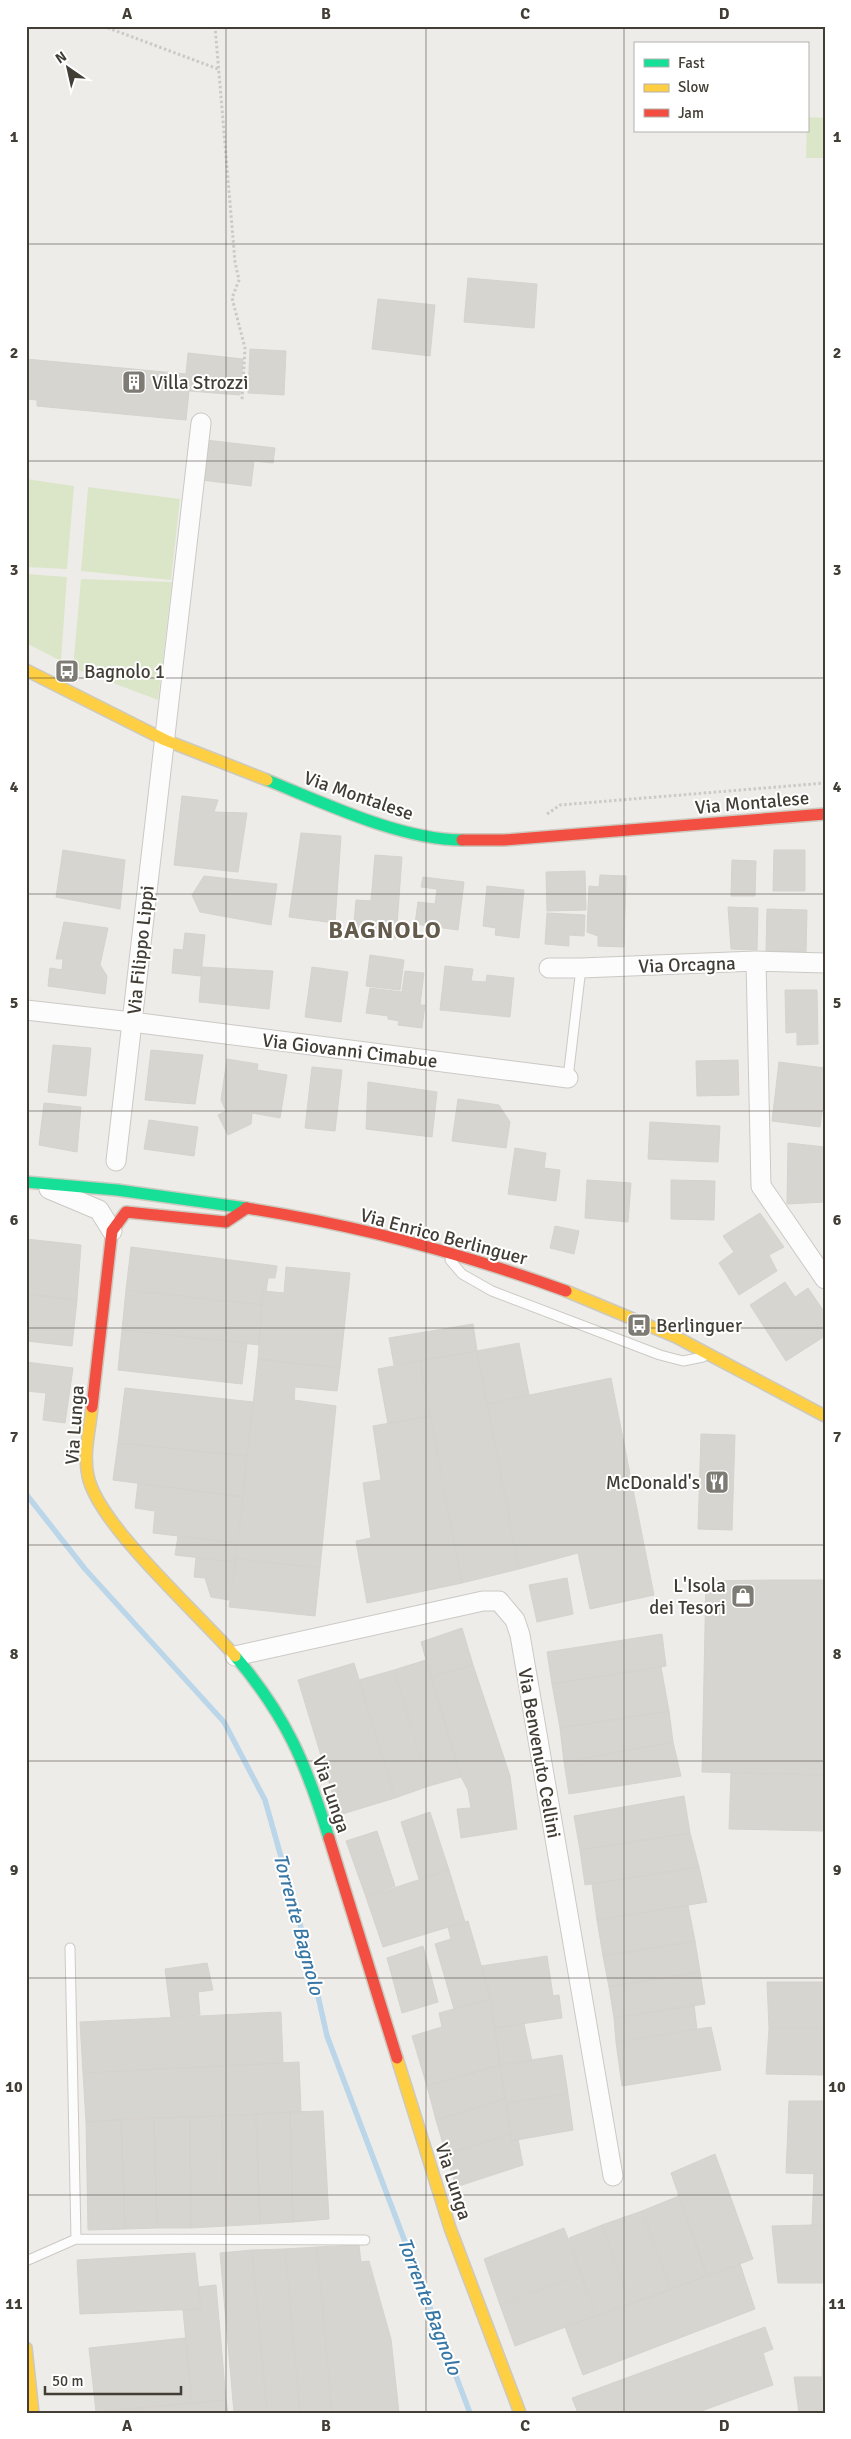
<svg xmlns="http://www.w3.org/2000/svg" width="851" height="2439" viewBox="0 0 851 2439" font-family="Signika,sans-serif">
  <rect width="100%" height="100%" fill="#eeece8"/>
  <path fill="#dbe6c9" d="M807 117 825 118V158H806Z
    M26 479 74 486 67 569 26 567Z
    M88 487 180 499 171 580 81 571Z
    M26 574 67 577 61 661 26 643Z
    M81 579 172 582 158 700 73 668Z"/>
  <g fill="none" stroke-linecap="round" stroke-linejoin="round">
    <path stroke="#bbd6e9" stroke-width="5.5" d="M26 1494 85 1569 224 1722 265 1800 309 1956 327 2036 470 2413"/>
  </g>
  <path fill="#d7d5d0" stroke="#d6d3ce" d="M468 278 537 284 534 328 464 322Z
    M378 299 435 305 430 356 372 349Z
    M250 349 286 351 284 395 248 393Z
    M188 353 243 359 240 395 189 391 186 420 37 406V400L26 399V359L186 374Z
    M206 440 275 448 273 463 254 461 251 486 201 480Z
    M182 796 218 800 214 812 247 813 238 872 174 865Z
    M301 833 341 836 335 923 289 917Z
    M63 850 125 860 120 909 56 897Z
    M774 850H805V891H773Z
    M375 855 402 857 396 938 353 934 356 900 371 901Z
    M732 860 756 861 755 896H731Z
    M585 871 586 910 547 911 546 872Z
    M600 875 626 876 624 947 598 946V936L587 932 589 886 599 887Z
    M204 876 277 884 271 925 200 912 192 895Z
    M423 877 464 882 458 930 415 924 418 902 435 904 437 889 421 887Z
    M487 886 524 890 519 938 495 935 496 928 483 926Z
    M728 907 758 908 757 950 731 949Z
    M767 909 807 910 806 952 766 951Z
    M547 913 585 915 584 936 569 935V946L545 944Z
    M64 922 108 928 100 965 107 976 105 994 48 986 50 968 62 970 63 959H56Z
    M185 933 205 935 201 976 172 973 174 949 183 950Z
    M370 955 404 960 400 990 366 986Z
    M445 966 473 969 471 981 486 982 487 975 514 978 510 1017 440 1010Z
    M202 967 273 971 269 1009 199 1002Z
    M312 967 348 972 341 1022 305 1017Z
    M405 971 424 973 420 1005H425L422 1028 398 1025 399 1021 388 1019V1016L366 1013 370 988 402 992Z
    M785 990H817L818 1044 797 1045V1032L786 1033Z
    M53 1045 91 1048 86 1096 48 1092Z
    M151 1050 203 1055 195 1104 145 1100Z
    M227 1059 258 1064 257 1070 287 1075 280 1118 252 1113 251 1124 228 1135 218 1115 226 1111 221 1100Z
    M738 1060 739 1095 697 1096 696 1061Z
    M779 1062 825 1068V1091L820 1127 772 1121Z
    M312 1067 342 1070 335 1131 305 1128Z
    M368 1082 437 1092 432 1137 366 1129Z
    M458 1099 499 1105 510 1122 506 1148 452 1141Z
    M44 1103 81 1107 77 1152 39 1145Z
    M149 1120 198 1127 194 1156 144 1149Z
    M650 1122 720 1126 718 1162 648 1159Z
    M788 1143 825 1147V1202L787 1204Z
    M515 1148 546 1153 544 1168 560 1170 556 1201 508 1194Z
    M587 1180 631 1183 628 1222 585 1218Z
    M671 1180 715 1181 714 1220 671 1219Z
    M760 1213 784 1247 769 1255 777 1271 739 1295 719 1263 734 1252 723 1236Z
    M555 1226 579 1231 574 1254 550 1248Z
    M26 1239 81 1245 77 1300 26 1294Z
    M131 1247 277 1266 275 1278H268L266 1292 263 1291 262 1305 126 1290Z
    M286 1267 350 1273 340 1368 258 1359 263 1291 284 1293Z
    M785 1282 795 1297 808 1288 825 1313V1336L786 1361 750 1305Z
    M126 1290 262 1305 259 1345 122 1330Z
    M26 1294 77 1300 72 1346 26 1341Z
    M473 1324 477 1351 394 1365 389 1338Z
    M122 1330 247 1343 242 1384 118 1370Z
    M519 1343 529 1395 487 1404 477 1351Z
    M477 1351 519 1569 462 1583 420 1361Z
    M258 1359 340 1368 337 1391 295 1387 294 1400 336 1406 320 1568 236 1559Z
    M420 1361 430 1416 388 1424 378 1369Z
    M26 1362 73 1368 65 1423 43 1420 46 1393 26 1391Z
    M611 1378 654 1595 590 1609 578 1553 519 1569 487 1404Z
    M125 1388 253 1402 247 1456 118 1443Z
    M430 1416 462 1583 367 1603 356 1541 371 1538 363 1483 381 1480 373 1426Z
    M701 1434 735 1435 732 1530 698 1529Z
    M118 1443 247 1456 243 1497 113 1480Z
    M138 1483 243 1497 237 1543 153 1533 155 1511 135 1508Z
    M178 1536 237 1543 235 1562 175 1555Z
    M196 1558 235 1562 229 1600 211 1597 205 1578 194 1577Z
    M236 1559 320 1568 315 1616 229 1607Z
    M567 1578 573 1614 537 1622 529 1585Z
    M770 1580H825V1775L702 1772 706 1581Z
    M462 1628 473 1665 431 1677 421 1642Z
    M662 1634 666 1666 552 1684 547 1652Z
    M426 1660 461 1777 429 1786 394 1670Z
    M354 1663 395 1798 339 1815 298 1680Z
    M473 1665 510 1776 517 1829 461 1838 457 1809 471 1808 468 1790 461 1777 431 1677Z
    M661 1667 669 1711 560 1728 552 1684Z
    M394 1670 429 1786 395 1798 359 1680Z
    M669 1711 673 1742 564 1762 560 1728Z
    M673 1742 681 1776 569 1794 564 1762Z
    M731 1773 825 1775V1831L729 1829Z
    M684 1796 690 1833 580 1850 574 1816Z
    M430 1812 449 1870 419 1879 401 1822Z
    M377 1831 395 1886 366 1897 346 1841Z
    M690 1833 699 1867 585 1885 580 1850Z
    M699 1867 707 1902 597 1920 592 1884Z
    M449 1870 465 1922 383 1947 366 1897Z
    M688 1905 695 1941 603 1956 597 1920Z
    M468 1921 491 1999 454 2009 435 1944 451 1939 448 1927Z
    M695 1941 700 1972 609 1987 603 1956Z
    M423 1946 438 2002 402 2013 387 1958Z
    M547 1956 553 1996 559 1995 562 2018 494 2028 491 1999 481 1966Z
    M207 1963 213 1990 198 1992 200 2015 171 2017 165 1969Z
    M700 1972 705 2004 614 2018 609 1987Z
    M767 1982H825V2028H769Z
    M491 1999 500 2065 427 2086 412 2036 442 2027 439 2013Z
    M694 2005 697 2029 616 2042 614 2018Z
    M281 2012 283 2063 83 2073 80 2022Z
    M524 2024 532 2061 500 2065 494 2028Z
    M711 2027 721 2070 622 2086 616 2042Z
    M769 2028H825V2075L766 2074Z
    M562 2055 568 2094 506 2103 500 2065Z
    M299 2062 301 2112 86 2122 83 2073Z
    M500 2065 505 2099 436 2120 427 2086Z
    M568 2094 573 2130 511 2141 506 2103Z
    M505 2099 511 2134 446 2154 436 2120Z
    M789 2101H825V2174L786 2173Z
    M323 2111 329 2219 293 2222 290 2112Z
    M290 2112 293 2222 260 2224 256 2114Z
    M256 2114 260 2224 226 2226 222 2116Z
    M222 2116 226 2226 191 2228 190 2117Z
    M190 2117 191 2228H157L154 2118Z
    M154 2118 157 2228 125 2229 121 2119Z
    M121 2119 125 2229 88 2230 86 2122Z
    M511 2134V2141L518 2139 523 2165 456 2187 446 2154Z
    M715 2154 753 2259 707 2276 671 2173Z
    M814 2174H825V2226L812 2225Z
    M679 2196 707 2276 671 2290 642 2211Z
    M642 2211 671 2290 630 2304 602 2225Z
    M602 2225 630 2304 595 2316 569 2238Z
    M812 2225 825 2226V2283H778L772 2226Z
    M564 2228 581 2274 500 2305 484 2259Z
    M359 2245 361 2262 369 2261 391 2339 399 2413H332L317 2247Z
    M317 2247 332 2413H300L285 2249Z
    M285 2249 300 2413H267L252 2250Z
    M252 2250 267 2413H234L220 2253Z
    M195 2253 201 2309 80 2314 77 2260Z
    M740 2264 755 2309 583 2375 565 2327Z
    M581 2274 595 2316 515 2346 500 2305Z
    M216 2285 226 2400 192 2403 183 2310 201 2309 198 2287Z
    M823 2306H825V2377H822Z
    M765 2327 773 2349 763 2353 773 2385 696 2413H578L572 2398Z
    M185 2338 192 2403 96 2412 89 2348Z
    M794 2377H825V2413H799Z
    M226 2400 228 2413 96 2412 192 2403Z"/>
  <g fill="none" stroke-linecap="round" stroke-linejoin="round">
    <g stroke="#ccc9c5" stroke-width="11">
      <path id="lane" d="M568 1078 581 968
        M450 1260 462 1274 492 1291 660 1355 683 1361 703 1357
        M70 1948 76 2239
        M26 2261 76 2239 365 2240"/>
    </g>
    <g stroke="#ccc9c5" stroke-width="21">
      <path id="street" d="M756 961 761 1186 825 1279
        M549 968H581L756 961 825 963
        M26 1010 132 1022 568 1078
        M116 1161 201 423
        M49 1189 99 1210 112 1231
        M235 1656 483 1601H499L515 1620 520 1635 613 2176"/>
    </g>
    <g stroke="#ccc9bf" stroke-width="14">
      <path id="fast" d="M267 780C324 803 401 840 462 840
        M26 1182 117 1190 246 1208
        M235 1656C286 1716 306 1763 329 1838"/>
    </g>
    <g stroke="#ccc9bf" stroke-width="14">
      <path id="slow" d="M26 670 165 740 267 780
        M566 1291 676 1337 825 1416
        M92 1407C90 1429 83 1454 88 1476 98 1525 199 1614 235 1656
        M397 2058 450 2228 520 2413
        M26 2348 33 2413"/>
    </g>
    <g stroke="#ccc9bf" stroke-width="14">
      <path id="jam" d="M462 840H504L825 814
        M246 1208C355 1225 462 1253 566 1291
        M92 1407 112 1231 126 1212 226 1222 247 1208
        M329 1838 397 2058"/>
    </g>
    <path stroke="#cccac6" stroke-width="3" stroke-dasharray="2.5 2.5" stroke-linecap="butt" d="M103 26 218 69
      M215 26 235 262 239 280 232 298 245 348 242 400
      M547 814 560 805 825 783"/>
    <use href="#lane" stroke="#fcfcfc" stroke-width="9"/>
    <use href="#street" stroke="#fcfcfc" stroke-width="19"/>
    <use href="#fast" stroke="#16e098" stroke-width="11"/>
    <use href="#slow" stroke="#ffcf43" stroke-width="11"/>
    <use href="#jam" stroke="#f24e42" stroke-width="11"/>
  </g>
  <path fill="none" stroke="#423d35" stroke-width="1" stroke-opacity="0.55" d="M226 26V2413M426 26V2413M624 26V2413M26 244H825M26 461H825M26 678H825M26 894H825M26 1111H825M26 1328H825M26 1545H825M26 1761H825M26 1978H825M26 2195H825"/>
  <defs>
    <g id="building-square" transform="scale(1.25)"><rect x="-9" y="-9" width="18" height="18" rx="4" fill="#7e7a74" stroke="#fff"/><path d="M-4-6H4V6H1V3H-1V6H-4ZM-2.5-4.3h1.7v1.8h-1.7ZM.8-4.3h1.7v1.8H.8ZM-2.5-1h1.7V.8h-1.7ZM.8-1h1.7V.8H.8Z" fill="#fff"/></g>
    <g id="bus-square" transform="scale(1.25)"><rect x="-9" y="-9" width="18" height="18" rx="4" fill="#7e7a74" stroke="#fff"/><path d="M-5-6H5V4H4V6H2V4H-2V6H-4V4H-5ZM-3.5-4V0h7V-4ZM-3.5 1.2v1.5H-2V1.2ZM2 1.2v1.5H3.5V1.2Z" fill="#fff"/></g>
    <g id="restaurant-square" transform="scale(1.25)"><rect x="-9" y="-9" width="18" height="18" rx="4" fill="#7e7a74" stroke="#fff"/><path d="M-5-6h1v4h1v-4h1v4h1v-4h1v5L-1.5 .5V6h-2V.5L-5-1ZM5-6V6H3V1.5H1.5Q1.5-4 5-6Z" fill="#fff"/></g>
    <g id="shop-square" transform="scale(1.25)"><rect x="-9" y="-9" width="18" height="18" rx="4" fill="#7e7a74" stroke="#fff"/><path d="M-5-2.5h2.3a2.7 3.5 0 0 1 5.4 0H5L5.5 6h-11ZM-1.5-2.5h3a1.5 2.3 0 0 0-3 0Z" fill="#fff"/></g>
  </defs>
  <g fill-rule="evenodd">
    <use href="#building-square" x="134" y="382"/>
    <use href="#bus-square" x="67" y="671"/>
    <use href="#bus-square" x="639" y="1325"/>
    <use href="#restaurant-square" x="717" y="1482"/>
    <use href="#shop-square" x="743" y="1596"/>
  </g>
  <g text-anchor="middle" stroke-width="4" stroke-linejoin="round" paint-order="stroke">
    <g font-size="19" fill="#423d35" stroke="#fff" text-anchor="start">
      <text x="152" y="389">Villa Strozzi</text>
      <text x="84" y="678">Bagnolo 1</text>
      <text x="656" y="1332">Berlinguer</text>
      <text x="700" y="1489" text-anchor="end">McDonald's</text>
      <text x="726" y="1592" text-anchor="end">L'Isola<tspan x="726" dy="22">dei Tesori</tspan></text>
    </g>
    <g font-size="19" fill="#423d35" stroke="#fff">
      <text transform="translate(359 795) rotate(19)" y="7">Via Montalese</text>
      <text transform="translate(752 802) rotate(-5)" y="7">Via Montalese</text>
      <text transform="translate(140 950) rotate(-84)" y="7">Via Filippo Lippi</text>
      <text transform="translate(687 964) rotate(-2)" y="7">Via Orcagna</text>
      <text transform="translate(350 1050) rotate(7)" y="7">Via Giovanni Cimabue</text>
      <text transform="translate(444 1236) rotate(15)" y="7">Via Enrico Berlinguer</text>
      <text transform="translate(74 1425) rotate(-86)" y="7">Via Lunga</text>
      <text transform="translate(540 1753) rotate(80)" y="7">Via Benvenuto Cellini</text>
      <text transform="translate(332 1794) rotate(71)" y="7">Via Lunga</text>
      <text transform="translate(454 2181) rotate(72)" y="7">Via Lunga</text>
    </g>
    <g font-size="20" font-style="italic" fill="#3877a5" stroke="#fff">
      <text transform="translate(299 1924) rotate(75)" y="7">Torrente Bagnolo</text>
      <text transform="translate(430 2306) rotate(69)" y="7">Torrente Bagnolo</text>
    </g>
    <g font-size="24" font-weight="bold" letter-spacing="1" fill="#645b4d" stroke="#fff">
      <text x="385" y="938">BAGNOLO</text>
    </g>
  </g>
  <rect width="851" height="2439" fill="none" stroke="#ffffff" stroke-width="55"/>
  <rect x="634" y="42" width="175" height="90" fill="#ffffff" stroke="#b3b1ae"/>
  <rect x="644" y="59" width="25" height="8" fill="#16e098" stroke="#b3b1ae"/>
  <text x="678" y="68" font-size="15" fill="#423d35">Fast</text>
  <rect x="644" y="84" width="25" height="8" fill="#ffcf43" stroke="#b3b1ae"/>
  <text x="678" y="92" font-size="15" fill="#423d35">Slow</text>
  <rect x="644" y="109" width="25" height="8" fill="#f24e42" stroke="#b3b1ae"/>
  <text x="678" y="118" font-size="15" fill="#423d35">Jam</text>
  <g transform="translate(68 68) rotate(326)" stroke="#ffffff" stroke-width="4" paint-order="stroke">
  <path d="M0-4L9 19L0 12L-9 19Z" fill="#423d35"/>
  <text y="-8" font-size="14" font-weight="bold" text-anchor="middle" fill="#423d35">N</text>
  </g>
  <path d="M45 2386v8h136v-8" fill="none" stroke="#423d35" stroke-width="2.5"/>
  <text x="52" y="2386" font-size="15" fill="#423d35" stroke="#ffffff" stroke-width="4" paint-order="stroke">50 m</text>
  <rect x="28" y="28" width="796" height="2384" fill="none" stroke="#423d35" stroke-width="2"/>
  <g font-size="16" text-anchor="middle" font-weight="bold" fill="#423d35">
    <text x="127" y="19">A</text>
    <text x="326" y="19">B</text>
    <text x="525" y="19">C</text>
    <text x="724" y="19">D</text>
    <text x="14" y="142">1</text>
    <text x="837" y="142">1</text>
    <text x="14" y="358">2</text>
    <text x="837" y="358">2</text>
    <text x="14" y="575">3</text>
    <text x="837" y="575">3</text>
    <text x="14" y="792">4</text>
    <text x="837" y="792">4</text>
    <text x="14" y="1008">5</text>
    <text x="837" y="1008">5</text>
    <text x="14" y="1225">6</text>
    <text x="837" y="1225">6</text>
    <text x="14" y="1442">7</text>
    <text x="837" y="1442">7</text>
    <text x="14" y="1659">8</text>
    <text x="837" y="1659">8</text>
    <text x="14" y="1875">9</text>
    <text x="837" y="1875">9</text>
    <text x="14" y="2092">10</text>
    <text x="837" y="2092">10</text>
    <text x="14" y="2309">11</text>
    <text x="837" y="2309">11</text>
    <text x="127" y="2431">A</text>
    <text x="326" y="2431">B</text>
    <text x="525" y="2431">C</text>
    <text x="724" y="2431">D</text>
  </g>
</svg>
